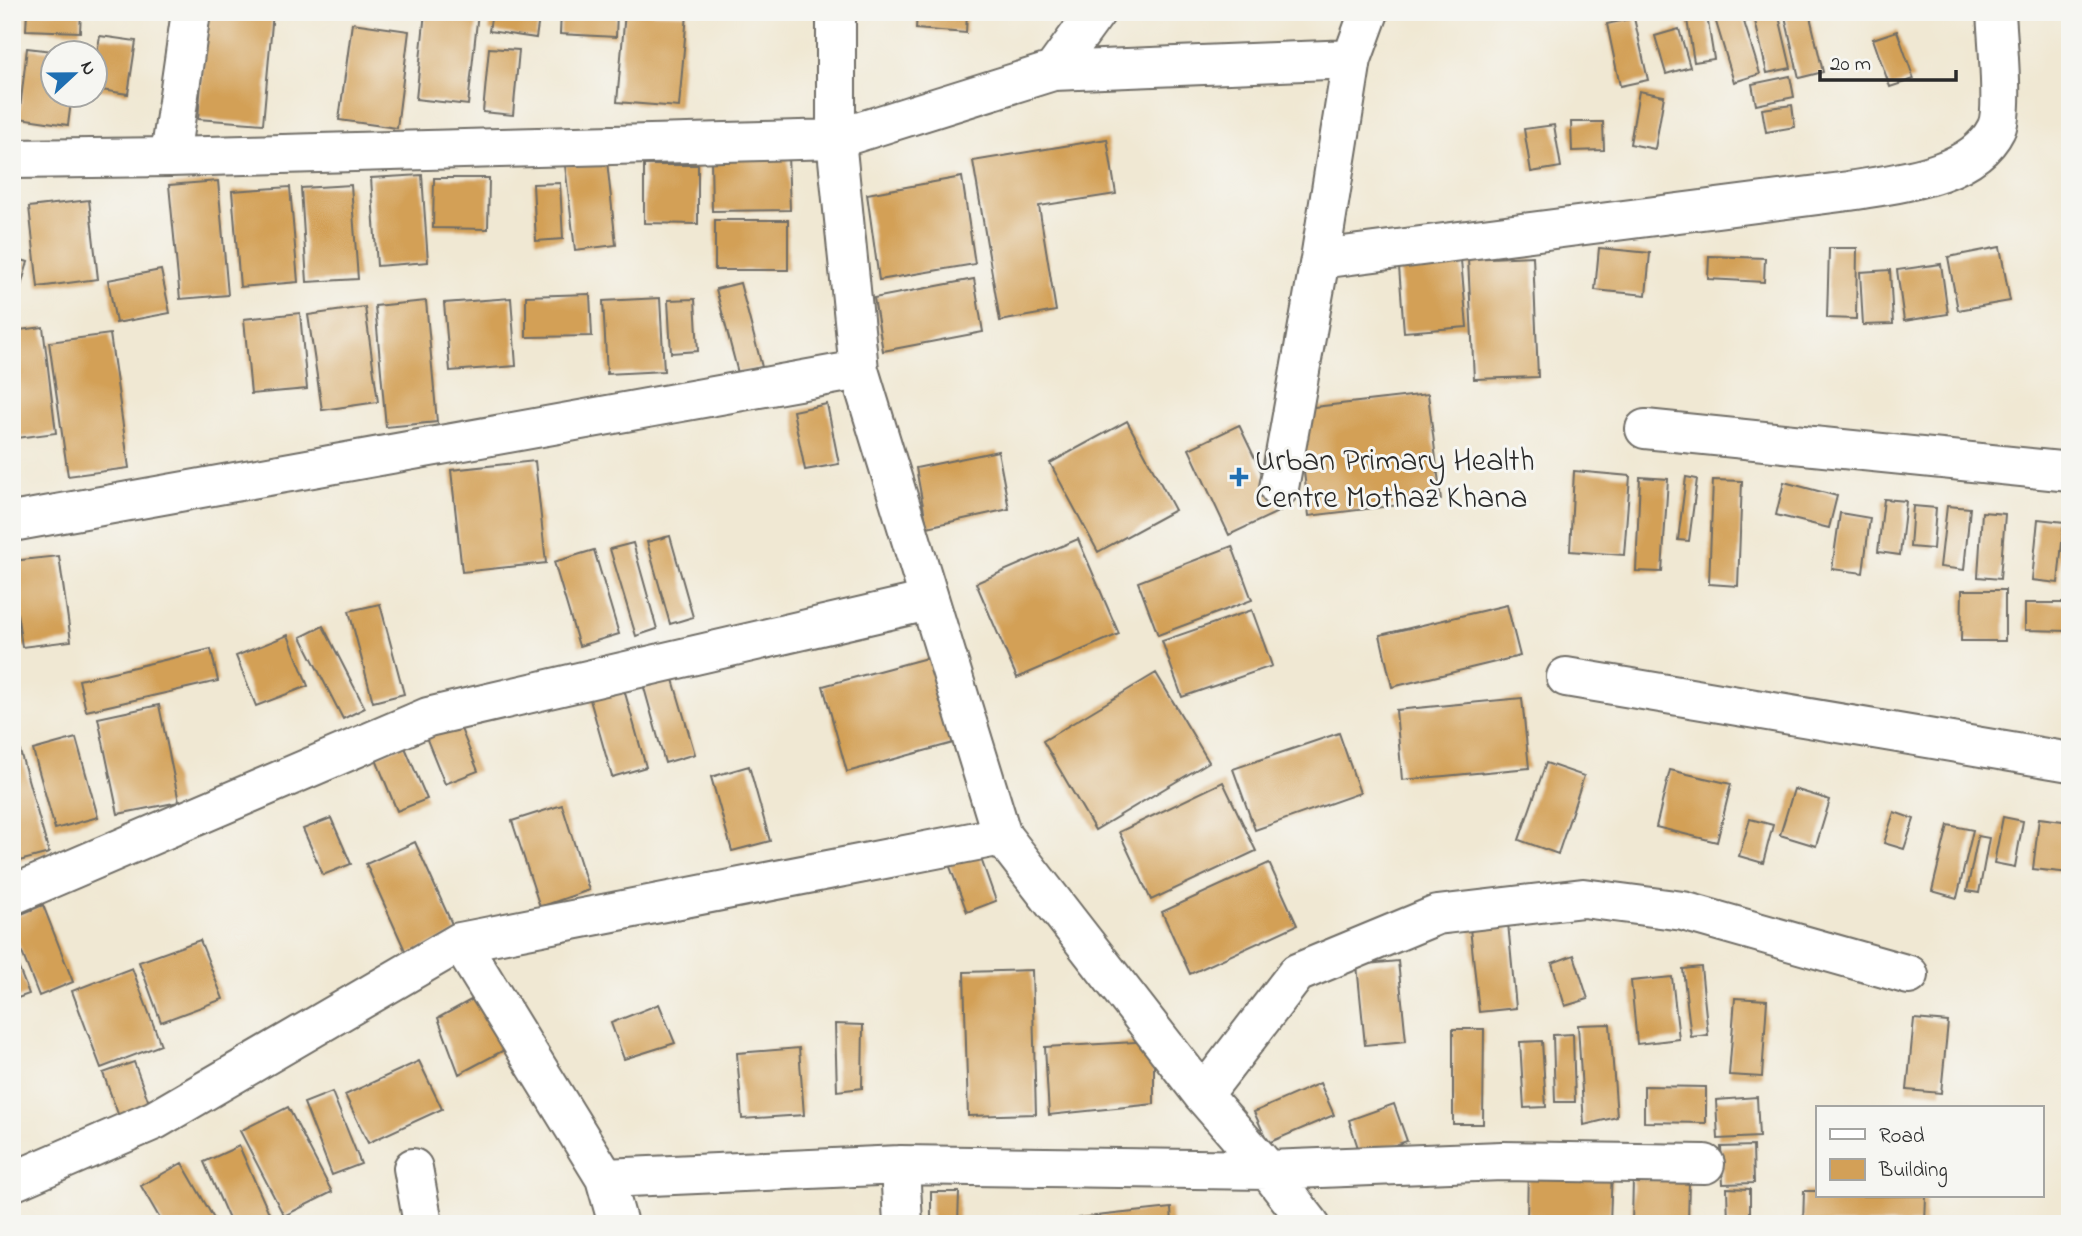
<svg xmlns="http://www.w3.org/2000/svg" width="2082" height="1236" viewBox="0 0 2082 1236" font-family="'Indie Flower',sans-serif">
  <rect width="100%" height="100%" fill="#f6f6f2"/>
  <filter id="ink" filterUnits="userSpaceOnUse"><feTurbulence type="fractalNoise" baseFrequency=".0143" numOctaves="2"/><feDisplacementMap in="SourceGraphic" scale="14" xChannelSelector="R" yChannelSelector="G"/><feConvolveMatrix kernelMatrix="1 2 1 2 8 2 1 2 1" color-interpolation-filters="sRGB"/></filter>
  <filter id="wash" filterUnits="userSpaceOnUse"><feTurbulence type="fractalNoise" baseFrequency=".00686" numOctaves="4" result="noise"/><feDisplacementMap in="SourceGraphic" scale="28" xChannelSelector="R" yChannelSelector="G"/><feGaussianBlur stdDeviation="1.57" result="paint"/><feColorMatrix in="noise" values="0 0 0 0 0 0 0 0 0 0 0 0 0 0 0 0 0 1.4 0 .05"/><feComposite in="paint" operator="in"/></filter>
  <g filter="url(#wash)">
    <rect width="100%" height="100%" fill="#f0e8d3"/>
    <g id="blocks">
      <path fill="#d3a057" d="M27 12H81L80 32 26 30Z
        M207 12H273L263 124 198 119Z
        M425 12H478L468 105 416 99Z
        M492 12H540L536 38 489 31Z
        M561 12H617L616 37 560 34Z
        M625 12 687 14 679 107 617 102Z
        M917 12H967L966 33 916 29Z
        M1713 12H1741L1760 74 1734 82Z
        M1753 12H1778L1791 68 1767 73Z
        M1784 12H1809L1823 72 1799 78Z
        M1707 16 1714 59 1694 62 1687 20Z
        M1634 18 1648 80 1620 86 1607 24Z
        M352 23 409 31 397 128 339 120Z
        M1679 29 1690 67 1666 74 1655 36Z
        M1897 31 1914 79 1890 87 1873 39Z
        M100 36 136 41 128 94 94 89V68Z
        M27 48 52 51V94H72L68 125 19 118Z
        M489 48 519 50 513 115 483 112Z
        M1790 76 1794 97 1756 105 1752 84Z
        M1639 91 1664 96 1655 149 1630 144Z
        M1792 105 1795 127 1766 132 1762 109Z
        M1571 122H1603L1604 150 1572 151Z
        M1554 125 1561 167 1531 172 1524 129Z
        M1107 139 1116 194 1039 206 1056 311 1000 321 973 161Z
        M788 155 790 210 712 211 711 156Z
        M607 161 616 245 575 250 565 165Z
        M644 165H698V224L644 223Z
        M422 175 428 262 377 266 371 178Z
        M962 177 975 264 879 280 867 194Z
        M434 178H489L488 229 433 228Z
        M218 181 228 295 180 299 169 185Z
        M560 183 563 239 536 241 533 184Z
        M351 185 358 279 307 282 301 188Z
        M290 187 298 282 240 287 232 191Z
        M89 200 98 279 38 287 29 207Z
        M715 220H788V270H715Z
        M2000 247 2010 301 1958 310 1948 257Z
        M1599 248 1650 253 1646 295 1595 290Z
        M1829 248H1857L1856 319 1827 318Z
        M1460 249 1467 327 1404 332 1398 254Z
        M1533 256 1538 377 1474 379 1468 259Z
        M1709 256 1765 258 1764 282 1708 279Z
        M12 257 28 262 13 313 12 312Z
        M1941 264 1948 314 1904 321 1897 270Z
        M161 270 170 313 116 323 108 280Z
        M1890 270 1893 324 1863 325 1860 272Z
        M974 279 983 332 883 351 874 298Z
        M740 283 762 367 738 373 716 289Z
        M590 294 592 336 526 337V296Z
        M511 298 516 366 450 371 444 303Z
        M660 298 664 371 607 374 603 301Z
        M695 299 698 351 671 353 668 300Z
        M426 301 437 422 386 427 375 306Z
        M365 307 378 402 322 410 308 315Z
        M300 313 307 389 251 394 244 319Z
        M43 327 56 433 17 438 12 403V331Z
        M110 334 129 468 68 476 49 342Z
        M1428 394 1441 500 1309 516 1297 409Z
        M827 404 839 464 805 470 793 411Z
        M1127 421 1175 510 1098 552 1050 463Z
        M1239 425 1280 511 1229 535 1189 449Z
        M998 451 1009 509 927 527 916 468Z
        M535 461 546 563 462 572 451 470Z
        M1574 471 1630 476 1624 555 1570 551Z
        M1640 477 1668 479 1662 572 1636 571Z
        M1686 477 1697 479 1689 541 1678 540Z
        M1713 480 1742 481 1738 586 1709 584Z
        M1784 482 1837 496 1829 528 1776 515Z
        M1884 499 1906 501 1900 555 1878 552Z
        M1913 506 1936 508 1933 549 1910 547Z
        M1947 506 1970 508 1964 570 1940 567Z
        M1982 512 2005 514 2000 579 1978 577Z
        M1840 513 1870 518 1863 573 1832 569Z
        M2038 519 2064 522 2058 583 2032 580Z
        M670 536 693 617 670 624 647 542Z
        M1078 539 1119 634 1017 678 976 583Z
        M633 543 657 629 636 636 610 549Z
        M1232 546 1252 600 1158 635 1138 582Z
        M594 550 619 634 579 646 554 562Z
        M59 556 71 641 22 647 12 577V561Z
        M1962 590H2005V641H1961Z
        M2025 603H2070V631L2025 630Z
        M380 604 404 694 373 702 349 611Z
        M1507 605 1520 656 1392 687 1380 635Z
        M1252 610 1272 666 1182 697 1162 641Z
        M323 626 365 708 343 719 301 637Z
        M288 635 308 686 256 706 236 656Z
        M211 649 218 681 86 711 79 680Z
        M934 656 957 742 847 772 823 686Z
        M1156 673 1209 762 1095 830 1043 741Z
        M672 676 695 754 665 763 643 684Z
        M623 686 646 767 612 777 589 696Z
        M1522 698 1529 768 1402 780 1396 710Z
        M159 705 179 802 118 814 98 718Z
        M12 723 49 853 12 863Z
        M459 724 478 771 445 784 426 737Z
        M1339 733 1360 793 1255 830 1233 769Z
        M76 738 98 817 55 829 33 750Z
        M404 745 427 799 397 811 375 757Z
        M1546 763 1584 776 1558 854 1519 840Z
        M749 766 770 841 732 851 711 777Z
        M1670 770 1731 784 1717 842 1656 827Z
        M1223 782 1256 851 1151 900 1119 832Z
        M1794 789 1830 800 1816 846 1780 835Z
        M562 805 589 890 540 907 512 821Z
        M1894 812 1914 819 1904 849 1884 843Z
        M2003 817 2023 821 2015 867 1994 863Z
        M331 818 351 864 323 875 303 829Z
        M2039 818 2070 822V873L2033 869Z
        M1750 819 1773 825 1763 863 1739 856Z
        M1948 825 1973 830 1957 898 1932 891Z
        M1978 836 1989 838 1979 893 1967 891Z
        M415 842 456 933 407 955 366 864Z
        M979 853 996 901 967 912 949 864Z
        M1269 863 1297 925 1190 974 1162 912Z
        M43 905 73 982 39 996 12 927V918Z
        M1508 923 1516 1008 1479 1012 1470 928Z
        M200 940 223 999 161 1022 139 962Z
        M12 951 29 994 12 1000Z
        M1574 955 1588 999 1565 1006 1552 963Z
        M1398 961 1406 1041 1365 1045 1357 965Z
        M1701 967 1708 1035 1691 1037 1683 969Z
        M132 968 161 1045 101 1068 72 991Z
        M1032 970 1036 1114 968 1116 964 972Z
        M1672 977 1679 1039 1637 1044 1631 981Z
        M482 994 508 1048 459 1074 438 1018Z
        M1735 998 1767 1000 1762 1077 1729 1075Z
        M659 1004 675 1043 624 1059 611 1023Z
        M1914 1019 1948 1022 1941 1093 1907 1090Z
        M835 1024 863 1025 862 1088 837 1091Z
        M1610 1024 1617 1117 1584 1125 1578 1025Z
        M1453 1029H1484L1483 1124H1453Z
        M1573 1034 1575 1102H1555L1553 1035Z
        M1154 1041V1104L1049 1115 1045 1047Z
        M1542 1041 1546 1107 1524 1108 1520 1042Z
        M799 1048 804 1115 742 1119 737 1053Z
        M419 1061 442 1109 368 1143 345 1095Z
        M134 1062 152 1111 121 1122 103 1073Z
        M1320 1083 1334 1115 1268 1143 1254 1112Z
        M1644 1086 1706 1087V1123L1644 1122Z
        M332 1092 361 1164 332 1175 304 1103Z
        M1757 1097 1759 1137 1718 1139 1716 1100Z
        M1394 1104 1407 1141 1361 1157 1349 1120Z
        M288 1107 332 1192 284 1216 240 1131Z
        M239 1146 274 1224H231L204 1162Z
        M1753 1146 1754 1183 1723 1184 1721 1147Z
        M182 1163 217 1224H163L141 1186Z
        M1528 1167H1612L1610 1224 1527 1220Z
        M1633 1178 1689 1180 1688 1224H1632Z
        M1727 1188 1750 1189V1224H1728Z
        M1804 1191H1818V1196H1926L1925 1224H1803Z
        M931 1192H959L958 1224H931Z
        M1171 1208 1172 1224H1079L1078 1218Z"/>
    </g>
  </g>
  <g filter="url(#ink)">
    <use href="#blocks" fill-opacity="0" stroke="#706d66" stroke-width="2"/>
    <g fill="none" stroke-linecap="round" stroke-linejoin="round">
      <g stroke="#706d66" stroke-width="42">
        <path id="minor" d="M836 12V139L1053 71 1352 59
          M1053 71 1096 12
          M170 157 191 12
          M12 159 170 157 836 139 859 370 1002 836 1203 1095 1268 1170 1310 1224
          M1320 259 1849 191C1895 183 1972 177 1996 129 2005 112 1997 35 1996 12
          M1645 429 2070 472
          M1279 488 1320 259 1352 59 1369 12
          M12 522 859 370
          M1566 677 2070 762
          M12 895 428 717 928 601
          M460 942 605 1178 900 1165 1268 1170 1502 1161 1705 1164
          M1203 1095 1297 973 1437 915 1583 898 1683 911 1909 975
          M900 1165 903 1224
          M413 1168 423 1224
          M605 1178 618 1224
          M12 1182 155 1120 460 942 1002 836"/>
      </g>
      <use href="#minor" stroke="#fff" stroke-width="38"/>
    </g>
  </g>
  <path fill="#1f6fb2" stroke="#f6f6f2" stroke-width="2.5" d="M1235.5 466.5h7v7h7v7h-7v7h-7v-7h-7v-7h7z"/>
  <g text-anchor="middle" stroke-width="6" stroke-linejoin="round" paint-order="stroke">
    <g font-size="32" fill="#2b2b2b" stroke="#f6f6f2" text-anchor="start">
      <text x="1255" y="470">Urban Primary Health<tspan x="1255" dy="37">Centre Mothaz Khana</tspan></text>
    </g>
  </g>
  <rect width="2082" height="1236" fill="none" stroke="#f6f6f2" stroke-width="42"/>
  <rect x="1816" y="1106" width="228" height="91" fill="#f6f6f2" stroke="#a5a5a2" stroke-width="2"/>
  <rect x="1830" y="1129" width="35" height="10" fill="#ffffff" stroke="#a5a5a2" stroke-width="2"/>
  <text x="1879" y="1142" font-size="21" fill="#2b2b2b">Road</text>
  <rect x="1830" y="1159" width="35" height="21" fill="#d3a057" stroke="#a5a5a2" stroke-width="2"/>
  <text x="1879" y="1176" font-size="21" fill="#2b2b2b">Building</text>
  <g transform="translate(74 74) rotate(68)"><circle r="33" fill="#f6f6f2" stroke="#a5a5a2" stroke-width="2"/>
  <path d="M0-5L12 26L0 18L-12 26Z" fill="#1f6fb2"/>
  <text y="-10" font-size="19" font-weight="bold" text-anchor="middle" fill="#2b2b2b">N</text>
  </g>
  <path d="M1820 70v10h136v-10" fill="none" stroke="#2b2b2b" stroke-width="3.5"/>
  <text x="1830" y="70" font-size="21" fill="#2b2b2b" stroke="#f6f6f2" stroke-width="5" paint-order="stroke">20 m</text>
</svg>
